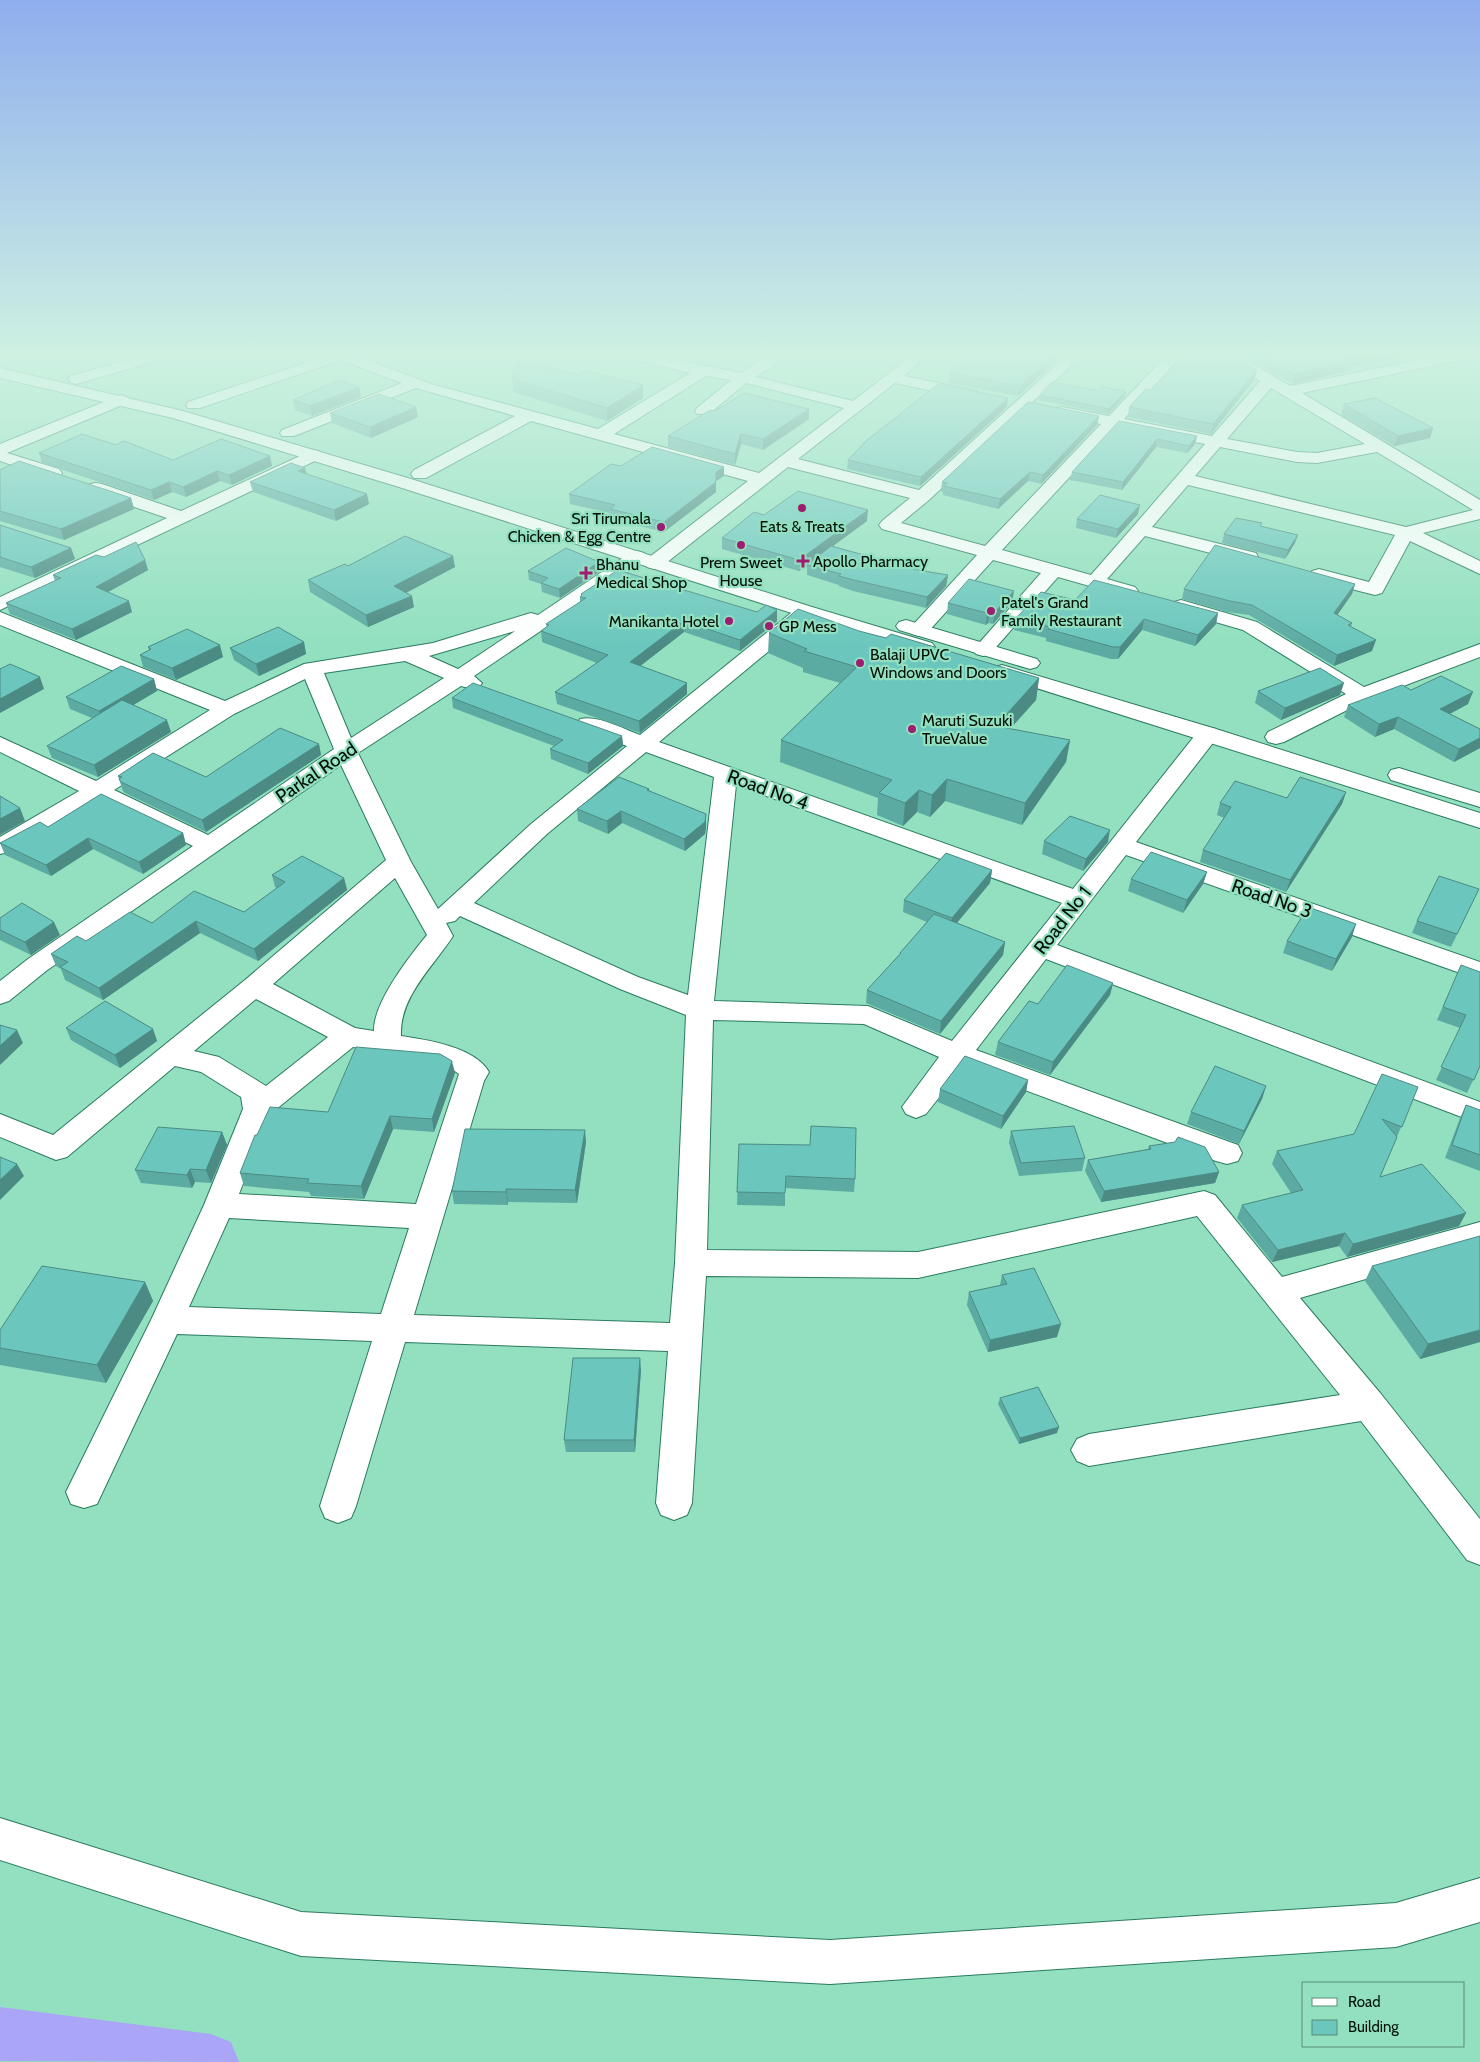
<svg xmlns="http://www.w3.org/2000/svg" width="1480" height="2062" viewBox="0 0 1480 2062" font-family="Cabin,sans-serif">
  <rect width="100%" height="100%" fill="#92e0bf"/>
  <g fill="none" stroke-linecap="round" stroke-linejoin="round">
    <path fill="#aba5f8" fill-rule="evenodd" d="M0 2007 211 2034 231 2042 239 2062 0 2061Z"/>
    <g stroke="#2a7b5f" stroke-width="2">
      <path id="minor" d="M138 357H161L159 360 76 384 71 382 68 379 71 376Z
        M323 357H359L431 384 598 429 690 373 637 360 635 357H660L741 373 767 357H784L782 360 756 377 853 401 910 357H926L904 376 977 391 979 394 977 397 971 399 895 383 798 459 919 490 1065 357H1080L929 500 901 523 985 546 1101 424 1056 415 1054 412 1056 409 1062 407 1109 416 1165 357H1180L1124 419 1212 436 1260 381 1226 360 1224 357H1241L1290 386 1435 357H1463L1461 360 1456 361 1302 393 1480 500V519L1423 533 1480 561V574L1410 541 1382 593 1375 595 1312 579 1310 575 1312 571 1319 569 1369 582 1395 535 1188 485 1152 527 1256 553 1258 557 1256 561 1249 563 1145 536 1107 579 1135 587 1138 591 1135 595 1128 597 1058 577 990 654 983 656 976 654 973 650 1041 573 993 560 926 634 919 636 912 634 909 630 912 626 977 555 882 529 879 525 882 521 910 498 788 467 661 567 654 569 647 567 645 563 647 559 748 481 531 421 426 478H414L411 474 414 470 515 416 416 388 294 436H282L280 433 282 430 402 383 341 360 200 408H188L186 405 188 402ZM706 376 731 380 697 408 695 411 697 414H709L746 383 844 408 759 473 614 434ZM1271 388 1365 444 1317 453 1297 452 1227 439ZM1116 427 1205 444 1091 575 1002 550ZM1220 447 1297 462 1317 463 1377 452 1473 510 1406 527 1195 476Z
        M121 395 127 397 129 400 127 403 7 453 59 469 62 473 59 477H47L0 461V444Z
        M313 450 319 451 321 455 319 459 0 610V597L167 518 90 492 87 488 90 484 96 483 102 484 181 511Z
        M637 551 644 553 646 557 644 561 474 676 482 683 479 687 472 689 461 686 358 753 411 862 438 909 531 824 627 746 580 729 577 724 580 719C599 715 623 729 640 735L791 613 798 611 805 613 808 617 805 621 659 742 1073 889 1200 729 1208 727 1216 729 1219 734 1216 739 1136 842 1480 962V980L1126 855 1057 945 1480 1102V1124L1046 959 976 1050 1238 1145 1242 1153 1238 1161 1227 1164 1216 1161 963 1067 926 1114 916 1118 906 1114 902 1107 939 1057 864 1024 713 1020 707 1250 918 1252 1204 1191 1215 1195 1282 1277 1480 1222V1246L1300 1298 1381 1394 1480 1519V1565L1467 1560 1361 1421 1089 1466 1077 1461 1071 1450 1077 1439 1089 1434 1340 1395 1197 1216 918 1278 706 1276 692 1503 687 1515 674 1520 661 1515 656 1503 668 1351 405 1342 356 1506 351 1518 338 1523 325 1518 320 1506 372 1341 177 1334 97 1504 84 1508 71 1504 66 1492 151 1320 204 1205 243 1109 241 1097 201 1072 175 1066 67 1157 56 1160 0 1137V1114L53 1135 245 980 386 860 341 765 46 971 9 1001 0 1004V981L28 959 193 846 98 800 9 852 0 854V837L79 791 0 752V737L96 781 210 710 0 625V612L225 701 304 664 433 643 524 615 531 613 538 615 630 553ZM515 631 458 669 429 656ZM405 661 444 678 351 738 324 673ZM305 679 334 749 208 835 114 790 234 714ZM646 752 714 777 688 995 638 977 474 903 547 834ZM736 785 1062 903 952 1041 868 1006 714 1001ZM395 878 427 935C409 957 373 1003 374 1031L355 1028 273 984ZM460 916 620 989 686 1015 675 1263 670 1323 414 1315 484 1081 489 1072C475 1047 428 1040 401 1036 399 997 433 967 453 936L446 923 455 921ZM256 999 328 1037 266 1086 219 1057 194 1051ZM353 1047C382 1052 437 1056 459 1074L416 1204 239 1194 269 1115ZM229 1218 409 1228 381 1314 189 1307Z
        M1181 600 1257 622 1364 687 1480 644V657L1369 699 1284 742 1276 744 1268 742 1265 737 1268 732 1346 694 1243 630 1174 610 1171 606 1174 602Z
        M0 1818 301 1912 830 1940 1396 1903 1480 1878V1922L1396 1947 830 1984 301 1956 0 1860Z"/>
    </g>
    <g stroke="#2a7b5f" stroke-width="2">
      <path id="highway" d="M0 368 183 411 411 479 812 607 932 643 935 647 932 651 925 653 918 651 798 615 399 487 173 418 0 378Z
        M906 620 1037 659 1040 663 1037 667 1030 669 899 630 896 626 899 622Z
        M1002 665 1216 729 1480 813V828L995 675 992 671 995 667Z
        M1399 768 1480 793V807L1391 780 1388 775 1391 770Z"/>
    </g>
    <use href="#minor" fill="#fff" fill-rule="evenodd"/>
    <use href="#highway" fill="#fff" fill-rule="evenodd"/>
  </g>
  <path fill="#5caba3" d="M970 357H1060L1048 369 1018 396 949 383 950 373Z
    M1244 357H1404L1350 367 1349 371 1293 384Z
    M1474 357H1480V360Z
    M1257 370 1254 380 1211 434 1128 417 1129 407 1151 390Z
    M578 375 643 385V398L607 421 513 392 512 379Z
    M359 387 361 397 312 416 295 410 293 400Z
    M1099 391H1126L1125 396 1108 414 1039 400 1040 395Z
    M1344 404 1433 428 1430 438 1394 446 1341 415Z
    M1007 407 920 486 847 469 848 460Z
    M715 411 809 419 763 450 741 444 735 465 668 447V436Z
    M330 413 418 417 371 438 332 423Z
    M1099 416 1097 425 1041 484 1028 481 998 509 943 495V492L941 491 942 482Z
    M1119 421 1197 436 1195 444 1187 453 1156 447 1122 490 1070 480 1072 472Z
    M116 445 173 460 272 466 232 485 220 481 186 497 172 492 154 500 42 463 39 453Z
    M621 466 724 476 716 481V492L664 532 611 519 610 513 570 504 569 494Z
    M0 470 131 498 134 509 64 540 0 521Z
    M307 474 369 504 336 521 253 492 250 482Z
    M1138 514 1116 538 1076 528 1077 519Z
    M764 515 867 521 833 546 918 570 948 575 946 586 926 608 853 591 839 586V585L807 575V565L799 571 722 549V538Z
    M0 525 71 548 75 559 35 578 0 567Z
    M1224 534 1295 543 1285 559 1222 543Z
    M104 557 145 560 148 570 108 592 132 612 76 640 10 614 6 603 55 581 53 575Z
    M599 562 600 571 560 598 542 592 541 584 529 580 528 571Z
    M348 566 455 567 406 593 414 607 368 627 310 592 308 580Z
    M1355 584 1352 594 1337 615 1352 623 1351 627 1372 651 1334 666 1249 615 1227 612 1182 599 1184 589Z
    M581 594 757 612 777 610V621L740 651 684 632 640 666 687 683V694L640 733 557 704 555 692 597 663 542 642 541 631 547 627 546 624 580 602V597L581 596Z
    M1075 600 1218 613 1216 624 1195 646 1142 630 1118 659H1111L1046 641V638L1014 630 1016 618Z
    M1012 602 993 624 988 623 986 625 947 614 948 603Z
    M859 631 1039 678 1036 700 1010 729 1070 740 1066 762 1022 825 945 801 930 817 917 812 903 826 877 815 878 798 780 762 781 740 840 683 803 672V668L768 653 769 633Z
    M304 642 306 654 259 676 234 660 230 648Z
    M148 647 223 657 176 680 143 667 140 655 149 650Z
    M154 679 157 691 133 705 171 732 98 777 52 758 47 746 92 718 70 709 66 697Z
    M1411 690 1468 704 1450 714 1480 729V748L1454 762 1394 729 1375 737 1344 717 1348 705Z
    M1258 691 1340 695 1281 720 1255 703Z
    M452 698 622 736 623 746 588 774 551 759 550 749 554 746 453 708Z
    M319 744 321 755 206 832 125 793 123 791 118 776 206 777Z
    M649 789V790L706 827 705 834 685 851 622 823 608 834 578 821 577 809Z
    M1346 792 1342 804 1286 892 1200 862 1203 850 1224 818 1217 815 1220 803 1287 798Z
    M48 827 183 833 186 845 143 874 93 849 51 876 5 855 0 843Z
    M1044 841 1108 842 1083 871 1042 854Z
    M992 870 990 883 957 923 1005 942 1003 955 940 1034 866 1003 867 990 899 955 900 953 927 922 903 912 904 900Z
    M1207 872 1203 884 1183 913 1128 891 1131 879Z
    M272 875 344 878 347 890 258 961 200 933 103 1000 65 980 61 969 56 966 51 954 86 941 244 912 277 888 275 887Z
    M1479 889 1451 947 1412 933 1417 921Z
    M0 918 60 935 31 955 0 940Z
    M1352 937 1332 971 1283 953 1287 941Z
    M1461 965 1480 1066 1467 1093 1436 1080 1460 1028 1437 1020Z
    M1113 983 1110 995 1050 1075 995 1055 998 1042 1038 1004Z
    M66 1028 153 1029 157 1041 120 1068 71 1040Z
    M455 1073 434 1132 393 1129 364 1199 311 1196 309 1192 244 1186 240 1173 257 1135 328 1112Z
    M1028 1080 1026 1092 1001 1129 938 1102 940 1089Z
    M1266 1086 1262 1099 1239 1144 1187 1124 1191 1112Z
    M1418 1087 1380 1177 1466 1213 1459 1226 1347 1257 1339 1246 1272 1262 1237 1218 1242 1205 1291 1193 1272 1164 1277 1151 1354 1134Z
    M1466 1105 1480 1110V1171L1445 1158 1460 1118Z
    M1011 1131 1085 1158 1082 1171 1019 1176 1009 1143Z
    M222 1132 227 1145 211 1183 195 1182 192 1188 141 1183 135 1170Z
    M586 1142 577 1203 508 1202V1205L454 1204 452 1191Z
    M739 1144 855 1179 854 1192 785 1188V1206L737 1205Z
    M1149 1146 1219 1172 1215 1183 1101 1202 1085 1171 1088 1160 1148 1149Z
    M1372 1266 1480 1342 1420 1359 1365 1281Z
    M1002 1275 1057 1337 988 1352 967 1305 969 1292 1000 1285Z
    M145 1282 153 1301 106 1383 0 1365V1330Z
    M641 1370 635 1452H566L564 1440Z
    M1000 1398 1057 1433 1019 1444 998 1404Z"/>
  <path fill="#4b8b84" d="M1052 357H1060L1048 369 1018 396 1020 386Z
    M1355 357H1404L1350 367 1349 371 1293 384 1295 374 1345 358Z
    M1257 370 1254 380 1211 434 1213 424Z
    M643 385V398L607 421V408Z
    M359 387 361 397 312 416 310 406Z
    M1126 391 1125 396 1108 414 1109 409Z
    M1008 398 1007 407 920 486 921 477Z
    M416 407 418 417 371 438 370 427Z
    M809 409V419L763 450V439Z
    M1099 416 1097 425 1041 484 1043 475Z
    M1433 428 1430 438 1394 446 1398 436Z
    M741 434V444L735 465V454Z
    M1197 436 1195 444 1187 453 1189 446Z
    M1157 439 1156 447 1122 490 1123 482Z
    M270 456 272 466 232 485 229 475Z
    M724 467V476L716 481V472Z
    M305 468 308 478 298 471Z
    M217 471 220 481 186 497 183 487Z
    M1030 472 1028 481 998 509 1000 499Z
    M169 482 172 492 154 500 151 490Z
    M716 482V492L664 532V522Z
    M367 494 369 504 336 521 334 510Z
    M131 498 134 509 64 540 61 529Z
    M1140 505 1138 514 1116 538 1118 529Z
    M868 510 867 521 799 571V560Z
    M1298 535 1295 543 1285 559 1288 550Z
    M71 548 75 559 35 578 31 567Z
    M453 556 455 567 396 598 394 586Z
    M145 560 148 570 99 597 96 587Z
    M599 562 600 571 560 598 559 589Z
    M948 575 946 586 926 608 927 597Z
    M1355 584 1352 594 1331 624 1334 613Z
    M1014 591 1012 602 993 624 995 612Z
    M412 596 414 607 368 627 366 615Z
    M129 601 132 612 76 640 72 629Z
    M777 610V621L740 651V640Z
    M990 611 988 623 986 625 987 613Z
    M1218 613 1216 624 1195 646 1198 635Z
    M1144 619 1142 630 1118 659 1120 647Z
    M684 621V632L630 674V662Z
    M1376 640 1372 651 1334 666 1337 655Z
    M304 642 306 654 259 676 256 664Z
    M220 645 223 657 176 680 172 668Z
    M40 677 44 689 0 713V699Z
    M1039 678 1036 700 993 748 996 726Z
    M154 679 157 691 103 723 99 711Z
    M687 683V694L640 733 639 721Z
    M1344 683 1340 695 1281 720 1285 708Z
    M1473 692 1468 704 1436 721 1440 709Z
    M1398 717 1394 729 1375 737 1379 724Z
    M167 720 171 732 98 777 94 765Z
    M622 736 623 746 588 774V763Z
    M1480 738V748L1454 762 1459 749Z
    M1070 740 1066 762 1022 825 1025 803Z
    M319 744 321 755 206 832 202 820Z
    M947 779 945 801 930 817 932 795Z
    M919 790 917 812 903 826 905 803Z
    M1346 792 1342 804 1286 892 1290 880Z
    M20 808 25 821 0 835V819Z
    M621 811 622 823 608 834 607 821Z
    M706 814V827L705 834 685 851 684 839Z
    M1110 830 1108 842 1083 871 1086 859Z
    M183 833 186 845 143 874 139 862Z
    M88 838 93 849 51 876 46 865Z
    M992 870 990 883 950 931 952 918Z
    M1207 872 1203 884 1183 913 1187 900Z
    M344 878 347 890 258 961 254 949Z
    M196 921 200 933 103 1000 99 988Z
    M54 922 60 935 31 955 25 942Z
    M1356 924 1352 937 1332 971 1336 959Z
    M1005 942 1003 955 940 1034 941 1021Z
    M1113 983 1110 995 1050 1075 1053 1062Z
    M153 1029 157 1041 120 1068 115 1055Z
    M17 1030 23 1043 0 1065V1046Z
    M452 1061 455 1073 434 1132 432 1119Z
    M1028 1080 1026 1092 1001 1129 1003 1116Z
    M1266 1086 1262 1099 1239 1144 1244 1131Z
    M390 1116 393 1129 364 1199 361 1186Z
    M585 1130 586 1142 577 1203 575 1190Z
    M222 1132 227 1145 211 1183 206 1170Z
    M17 1164 24 1176 0 1200V1180Z
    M190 1169 195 1182 192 1188 187 1175Z
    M1219 1172 1215 1183 1101 1202 1104 1191Z
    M506 1189 508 1202V1205L506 1192Z
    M1466 1213 1459 1226 1347 1257 1353 1244Z
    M1345 1233 1339 1246 1272 1262 1278 1250Z
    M145 1282 153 1301 106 1383 97 1365Z
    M1061 1324 1057 1337 988 1352 990 1340Z
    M1480 1330V1342L1420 1359 1428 1344Z
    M640 1358 641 1370 635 1452 634 1440Z
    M1059 1427 1057 1433 1019 1444 1020 1438Z"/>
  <path fill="#6bc7bd" stroke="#4b8b84" d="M970 357H1052L1020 386 950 373Z
    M1182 357H1235L1257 370 1213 424 1129 407 1146 389 1151 390Z
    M1264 357H1355L1345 358 1351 361 1295 374Z
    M518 359 578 375 585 371 643 385 607 408 512 379Z
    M339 380 359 387 310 406 293 400Z
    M1052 382 1099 391 1102 387 1126 391 1109 409 1040 395Z
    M938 384 1008 398 921 477 848 460 866 441Z
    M744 393 809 409 763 439 741 434 735 454 668 436 710 410 715 411Z
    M379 394 416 407 370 427 330 413Z
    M1375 398 1433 428 1398 436 1344 404Z
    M1028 402 1099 416 1043 475 1030 472 1000 499 944 486 947 483 942 482Z
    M1119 421 1197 436 1189 446 1157 439 1123 482 1072 472Z
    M82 434 116 445 124 441 173 460 221 439 270 456 229 475 217 471 183 487 169 482 151 490 39 453Z
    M652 447 724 467 716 472V482L664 522 610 509 615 505 569 494 611 464 621 466Z
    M19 461 131 498 61 529 0 511V470Z
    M291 463 305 468 298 471 367 494 334 510 250 482Z
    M798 491 868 510 799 560 722 538 754 512 764 515Z
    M1100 495 1140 505 1118 529 1077 519Z
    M1236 518 1262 523 1260 526 1298 535 1288 550 1224 534Z
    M0 525 71 548 31 567 0 557Z
    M405 536 453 556 394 586 412 596 366 615 308 580 345 564 348 566Z
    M136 542 145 560 96 587 129 601 72 629 6 603 61 578 53 575 96 555 104 557Z
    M1215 545 1355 584 1334 613 1352 623 1348 625 1376 640 1337 655 1252 605 1230 601 1184 589Z
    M831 546 918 570 948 575 927 597 854 580 839 576 841 574 807 565Z
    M566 548 599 562 559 589 541 583 548 578 528 571Z
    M618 570 757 612 766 605 777 610 740 640 684 621 630 662 687 683 639 721 555 692 608 655 541 631 549 625 546 624 586 598 580 597 582 595 581 594Z
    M969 579 1014 591 995 612 990 611 987 613 948 603Z
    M1094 580 1218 613 1198 635 1144 619 1120 647H1113L1048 629 1050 627 1016 618 1041 592 1075 600Z
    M798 609 859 631 886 638 891 634 1039 678 996 726 1070 740 1025 803 947 779 932 795 919 790 905 803 879 793 892 780 781 740 857 667 804 651 807 649 769 633Z
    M278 627 304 642 256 664 230 648Z
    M187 629 220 645 172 668 140 655 151 649 148 647Z
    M10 664 40 677 0 699V669Z
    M121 666 154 679 99 711 66 697Z
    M1320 668 1344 683 1285 708 1258 691Z
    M1441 676 1473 692 1440 709 1480 729V738L1459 749 1398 717 1379 724 1348 705 1402 685 1411 690Z
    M473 683 622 736 588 763 550 749 563 740 452 698Z
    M122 700 167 720 94 765 47 746Z
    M280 728 319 744 202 820 121 782 119 779 122 777 118 776 153 753 206 777Z
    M619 777 649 789 647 790 706 814 705 822 684 839 621 811 607 821 577 809Z
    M1300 777 1346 792 1290 880 1203 850 1231 807 1220 803 1235 781 1287 798Z
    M101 794 183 833 139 862 88 838 46 865 0 843 40 822 48 827Z
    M0 796 20 808 0 819Z
    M1070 816 1110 830 1086 859 1044 841Z
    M1151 852 1207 872 1187 900 1131 879Z
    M946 853 992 870 952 918 904 900Z
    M302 856 344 878 254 949 196 921 99 988 60 967 68 962 51 954 77 936 86 941 130 912 152 923 194 891 244 912 285 882 272 875Z
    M1439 876 1479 889 1457 934 1417 921Z
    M22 903 54 922 25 942 0 930V918Z
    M1308 907 1356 924 1336 959 1287 941Z
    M934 914 1005 942 941 1021 867 990 901 953H900Z
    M1067 965 1113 983 1053 1062 998 1042 1029 1001 1038 1004Z
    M1461 965 1480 972V1066L1474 1080 1441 1067 1466 1015 1443 1007Z
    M105 1001 153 1029 115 1055 66 1028Z
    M0 1025 17 1030 0 1046Z
    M356 1047 440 1054 452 1061 432 1119 390 1116 361 1186 307 1183 309 1179 240 1173 255 1135H257L270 1107 328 1112Z
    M965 1056 1028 1080 1003 1116 940 1089Z
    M1215 1066 1266 1086 1244 1131 1191 1112Z
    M1382 1074 1418 1087 1402 1127 1382 1119 1397 1137 1380 1177 1422 1164 1466 1213 1353 1244 1345 1233 1278 1250 1242 1205 1303 1190 1277 1151 1354 1134Z
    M1466 1105 1480 1110V1155L1452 1145Z
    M811 1126 856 1128 855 1179 786 1176 785 1193 737 1192 739 1144 810 1145Z
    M1074 1126 1085 1158 1021 1163 1011 1131Z
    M158 1127 222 1132 206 1170 190 1169 187 1175 135 1170Z
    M465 1129 585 1130 575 1190 506 1189V1192L452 1191Z
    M1178 1137 1205 1147 1219 1172 1104 1191 1088 1160 1151 1149 1149 1146 1175 1142Z
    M0 1157 17 1164 0 1180Z
    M1480 1236V1330L1428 1344 1372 1266Z
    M42 1266 145 1282 97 1365 0 1348V1330Z
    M1034 1268 1061 1324 990 1340 969 1292 1007 1284 1002 1275Z
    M573 1358H640L634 1440H564Z
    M1038 1387 1059 1427 1020 1438 1000 1398Z"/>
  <linearGradient id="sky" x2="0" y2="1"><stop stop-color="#8faeee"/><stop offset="0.55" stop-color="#cef1e2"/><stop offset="1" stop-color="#cef1e2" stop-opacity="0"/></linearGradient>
  <rect width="1480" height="645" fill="url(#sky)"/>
  <g fill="#9d1d71" stroke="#92e0bf" stroke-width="2">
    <circle cx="802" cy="508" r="5"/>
    <circle cx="661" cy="527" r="5"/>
    <circle cx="741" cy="545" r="5"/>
    <path d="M800.5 553.5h5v5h5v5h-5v5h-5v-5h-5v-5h5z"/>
    <path d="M583.5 565.5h5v5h5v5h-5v5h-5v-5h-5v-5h5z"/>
    <circle cx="991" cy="611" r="5"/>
    <circle cx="729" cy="621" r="5"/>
    <circle cx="769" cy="626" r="5"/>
    <circle cx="860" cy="663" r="5"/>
    <circle cx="912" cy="729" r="5"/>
  </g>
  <g text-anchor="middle" stroke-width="4.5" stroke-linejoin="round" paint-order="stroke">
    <g font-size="16" fill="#001008" stroke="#92e0bf" text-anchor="start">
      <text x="651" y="524" text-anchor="end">Sri Tirumala<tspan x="651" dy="18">Chicken &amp; Egg Centre</tspan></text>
      <text x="802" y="532" text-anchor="middle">Eats &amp; Treats</text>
      <text x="813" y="567">Apollo Pharmacy</text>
      <text x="741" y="568" text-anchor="middle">Prem Sweet<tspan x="741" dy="18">House</tspan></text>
      <text x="596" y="570">Bhanu<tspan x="596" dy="18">Medical Shop</tspan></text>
      <text x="1001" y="608">Patel's Grand<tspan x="1001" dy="18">Family Restaurant</tspan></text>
      <text x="719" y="627" text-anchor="end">Manikanta Hotel</text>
      <text x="779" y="632">GP Mess</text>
      <text x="870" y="660">Balaji UPVC<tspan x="870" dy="18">Windows and Doors</tspan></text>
      <text x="922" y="726">Maruti Suzuki<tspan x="922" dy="18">TrueValue</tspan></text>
    </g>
    <g font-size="19" fill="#001008" stroke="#92e0bf">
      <text transform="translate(316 772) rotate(-34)" y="7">Parkal Road</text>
      <text transform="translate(768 789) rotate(20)" y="7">Road No 4</text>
      <text transform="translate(1272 898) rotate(19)" y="7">Road No 3</text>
      <text transform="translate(1062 920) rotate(-52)" y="7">Road No 1</text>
    </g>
  </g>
  <rect x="1302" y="1982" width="162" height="65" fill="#92e0bf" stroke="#588d76"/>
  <rect x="1312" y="1998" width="25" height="8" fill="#ffffff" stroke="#588d76"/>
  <text x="1348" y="2007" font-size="15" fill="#001008">Road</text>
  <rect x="1312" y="2020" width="25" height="15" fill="#6bc7bd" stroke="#588d76"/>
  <text x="1348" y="2032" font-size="15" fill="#001008">Building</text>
</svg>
